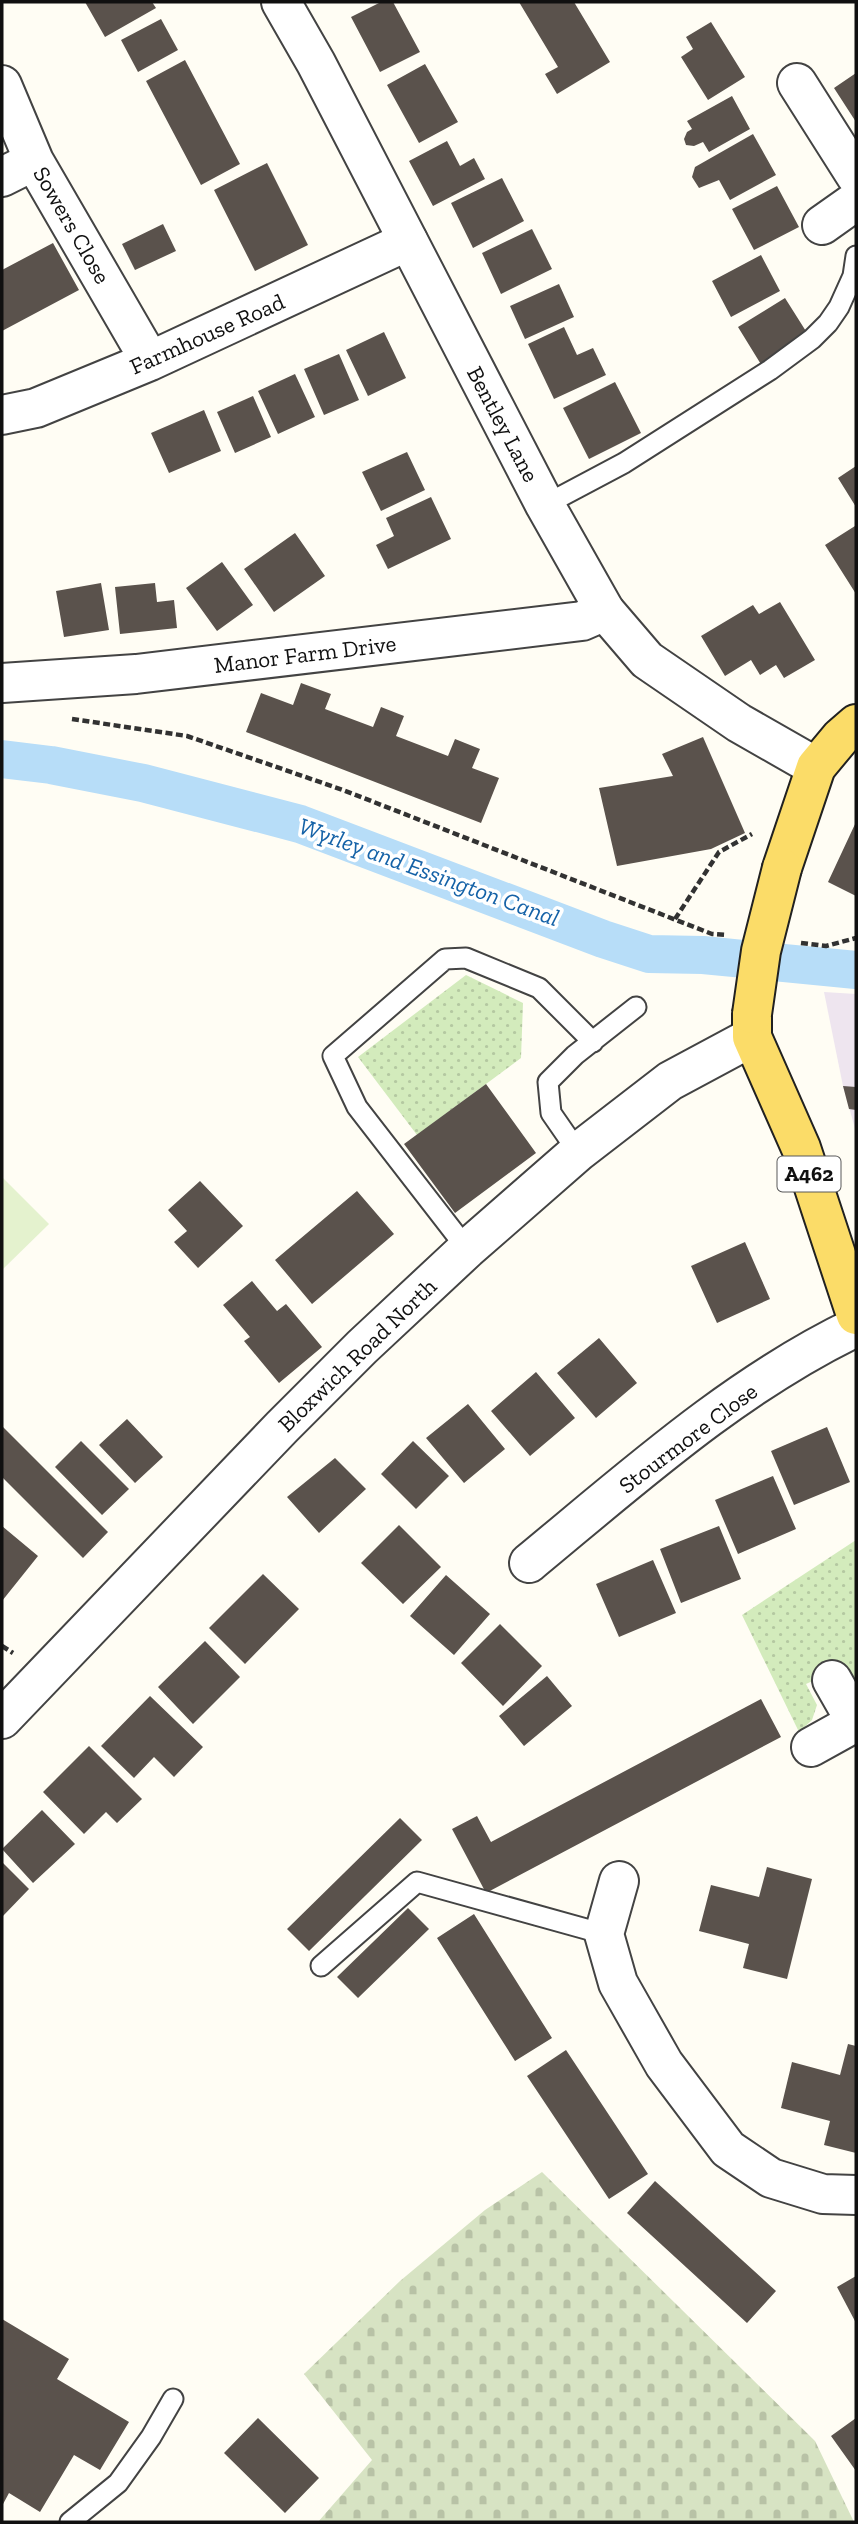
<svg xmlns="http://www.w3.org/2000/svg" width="858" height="2524" viewBox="0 0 858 2524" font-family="'Zilla Slab',serif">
  <defs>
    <pattern id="grass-dots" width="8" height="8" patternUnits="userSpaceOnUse" patternTransform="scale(1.75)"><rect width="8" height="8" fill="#d3ebbc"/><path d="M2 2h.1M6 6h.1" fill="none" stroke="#b4c8a1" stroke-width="1.8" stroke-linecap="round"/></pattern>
    <pattern id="cemetery-stones" width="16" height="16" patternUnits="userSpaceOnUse" patternTransform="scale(1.75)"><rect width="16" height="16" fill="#d7e3c3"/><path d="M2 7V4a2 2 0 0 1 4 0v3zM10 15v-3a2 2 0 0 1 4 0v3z" fill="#b8c2a6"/></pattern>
  </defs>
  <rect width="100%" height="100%" fill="#fffdf4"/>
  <path fill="#eee5ef" d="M824 992 856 994V1132L843 1086Z"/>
  <path fill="url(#grass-dots)" d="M466 975 523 1003 521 1058 417 1135 358 1057Z
    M856 1540V1685L841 1668 806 1684 817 1705 812 1720 799 1732 742 1615Z"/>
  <path fill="url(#cemetery-stones)" d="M542 2172 815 2441 854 2522H318L372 2460 304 2374 400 2281 485 2210Z"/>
  <path fill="#e4f2ce" d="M2 1177 49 1224 2 1270Z"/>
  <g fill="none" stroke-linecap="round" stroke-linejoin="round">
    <path stroke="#b7ddf8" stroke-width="38" d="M2 759 51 765 143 783 300 824 603 939 649 954 703 955 856 970"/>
  </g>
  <path fill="#5a524c" d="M85 2H152L156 8 105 37Z
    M381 2H393L420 52 380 72 351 17Z
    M519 2H574L610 62 557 94 545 74 558 67Z
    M161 19 178 50 138 72 121 40Z
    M711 22 745 77 708 100 681 57 693 49 686 37Z
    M185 60 240 164 201 185 146 81Z
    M425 64 458 122 419 143 387 85Z
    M856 73V122L834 88Z
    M732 96 750 129 709 152 703 142 694 146 686 145 684 139 687 132 692 129 687 121Z
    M753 134 776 175 730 200 719 180 699 188 692 177 695 167Z
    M447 141 460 166 474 158 485 179 433 206 409 161Z
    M267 163 308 245 255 271 214 190Z
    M502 178 524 221 473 248 451 203Z
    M777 186 799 227 754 250 732 209Z
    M163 224 176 251 135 270 122 244Z
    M532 229 552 269 501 294 482 253Z
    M53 243 79 290 2 331V270Z
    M761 255 780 291 731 317 712 281Z
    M559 284 574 317 525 339 510 306Z
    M785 298 809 336 762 366 738 327Z
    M564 327 577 355 593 348 606 375 554 399 528 344Z
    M384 332 406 378 368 396 346 350Z
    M339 354 359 400 324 415 304 369Z
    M295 374 315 417 278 434 258 391Z
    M615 382 641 433 589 459 563 408Z
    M253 396 271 437 235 453 217 412Z
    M204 410 221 451 169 473 151 433Z
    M407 452 425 490 381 511 362 472Z
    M856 466V507L838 478Z
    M431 497 451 539 388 569 376 545 394 536 386 518Z
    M855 526 856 528V594L825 545Z
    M295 533 325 576 274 612 244 569Z
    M222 562 253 605 217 631 186 588Z
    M101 583 109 630 64 637 56 591Z
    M155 583 157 602 174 600 177 628 120 634 115 587Z
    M780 602 815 660 784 678 776 665 760 675 751 660 725 676 701 636 753 605 759 614Z
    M301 683 331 694 325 709 373 727 381 707 404 716 396 736 448 756 455 739 480 749 472 768 499 778 481 823 246 732 261 693 293 705Z
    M703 737 745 833 711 849 617 866 599 788 673 776 662 754Z
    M856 822V896L828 882Z
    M486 1084 536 1153 455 1213 404 1144Z
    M843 1086 856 1087V1110L849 1109Z
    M200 1181 243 1226 198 1268 174 1242 187 1231 168 1210Z
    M357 1191 394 1234 312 1304 275 1260Z
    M745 1242 770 1299 717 1323 691 1266Z
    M252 1281 277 1311 286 1304 322 1347 279 1383 244 1341 250 1337 223 1305Z
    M599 1338 637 1383 596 1418 557 1373Z
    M536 1372 575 1418 530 1456 491 1411Z
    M468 1404 505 1449 464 1483 426 1438Z
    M127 1419 163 1457 135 1483 99 1445Z
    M2 1426 108 1532 83 1558 2 1477Z
    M827 1427 850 1482 794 1505 771 1451Z
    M81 1441 129 1489 102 1515 55 1467Z
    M413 1441 449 1476 416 1509 381 1474Z
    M335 1458 366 1489 319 1533 287 1497Z
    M773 1476 796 1529 738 1554 715 1500Z
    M399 1525 441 1567 403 1604 361 1563Z
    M2 1526 38 1556 2 1601Z
    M719 1526 741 1579 681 1603 660 1549Z
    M653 1560 676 1613 619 1637 596 1584Z
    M263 1574 299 1609 245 1664 209 1628Z
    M446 1575 490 1614 454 1655 410 1616Z
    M500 1624 542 1666 503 1706 461 1663Z
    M205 1641 240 1677 193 1724 158 1687Z
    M547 1676 572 1706 524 1746 499 1716Z
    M150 1696 203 1747 174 1777 154 1757 134 1778 101 1746Z
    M761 1699 781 1737 486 1893 452 1829 477 1816 491 1842Z
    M89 1746 142 1799 117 1823 106 1812 84 1834 43 1792Z
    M42 1810 75 1844 33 1883 2 1849Z
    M400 1818 422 1840 309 1951 287 1929Z
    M2 1862 29 1889 2 1917Z
    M767 1867 812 1879 787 1979 743 1968 749 1944 699 1931 711 1885 759 1897Z
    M408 1908 429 1929 358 1998 337 1977Z
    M474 1914 552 2038 515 2061 437 1938Z
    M848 2044 856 2046V2153L824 2145 830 2121 781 2108 792 2062 840 2075Z
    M566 2050 648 2174 609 2199 527 2076Z
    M655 2181 776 2291 747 2323 627 2213Z
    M856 2276V2323L837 2287Z
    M2 2319 69 2359 57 2379 129 2422 100 2470 74 2455 40 2512 9 2493 2 2506Z
    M258 2418 319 2478 285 2513 224 2453Z
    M856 2418V2471L831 2436Z"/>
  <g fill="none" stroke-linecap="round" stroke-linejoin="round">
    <g stroke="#434343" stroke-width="23">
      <path id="service" d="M545 505 624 463 770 370 812 339 828 323 839 307 853 276 856 256
        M578 1152 551 1113 548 1082 575 1055 636 1007
        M467 1249 357 1107 333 1056 445 959 466 958 539 988 593 1042
        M321 1966 417 1882 604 1934
        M70 2522 118 2483 151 2437 173 2399"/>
    </g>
    <g stroke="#434343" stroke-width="42">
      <path id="minor" d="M797 83 856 176
        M2 85 34 161 150 361
        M2 177 34 161
        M822 225 856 201
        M2 415 36 408 150 361 408 241
        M2 683 136 674 582 621 605 611
        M529 1563C632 1478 735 1385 856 1327
        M832 1680 856 1722
        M811 1747 856 1722
        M619 1881 604 1934 618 1983 664 2064 728 2149 771 2178 823 2194 856 2195"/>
    </g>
    <g stroke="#434343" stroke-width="42">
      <path id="tertiary" d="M281 2 316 63 545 505 605 611 647 660 739 723 816 767
        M2 1719 282 1427 362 1347 467 1249 578 1152 670 1081 752 1037"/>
    </g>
    <g stroke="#212121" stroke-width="42">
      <path id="primary" d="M782 868 816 767 841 737 856 724
        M752 1014V1037L801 1148 856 1315"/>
    </g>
    <path stroke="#323232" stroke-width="4.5" stroke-dasharray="7 3.5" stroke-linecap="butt" d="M72 719 187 736 343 790 712 934 726 935
      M675 919 719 852 752 834
      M801 943 826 946 856 938
      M2 1646 13 1653"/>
    <use href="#service" stroke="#fff" stroke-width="19"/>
    <use href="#minor" stroke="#fff" stroke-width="38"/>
    <use href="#tertiary" stroke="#fff" stroke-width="38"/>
    <use href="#primary" stroke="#fbdc68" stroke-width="38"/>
    <g stroke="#212121" stroke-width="42" stroke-linecap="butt">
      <path id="primary-bridge" d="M752 1014 761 951 782 868"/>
    </g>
    <use href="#primary-bridge" stroke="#fbdc68" stroke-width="38"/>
  </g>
  <g text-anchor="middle" stroke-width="7" stroke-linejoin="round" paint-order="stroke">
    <rect fill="#fff" stroke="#585858" stroke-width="2" x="777.5" y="1156.5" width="63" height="35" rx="5"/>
    <g font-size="21" font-weight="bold" fill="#101010">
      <text x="809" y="1181">A462</text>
    </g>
    <g font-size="23" fill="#101010" stroke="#fff">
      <text transform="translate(72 225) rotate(60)" y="8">Sowers Close</text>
      <text transform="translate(207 334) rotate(-24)" y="8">Farmhouse Road</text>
      <text transform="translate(503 424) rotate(62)" y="8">Bentley Lane</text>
      <text transform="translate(305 654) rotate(-7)" y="8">Manor Farm Drive</text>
      <text transform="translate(357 1355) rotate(-44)" y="8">Bloxwich Road North</text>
      <text transform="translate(688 1438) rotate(-37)" y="8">Stourmore Close</text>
    </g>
    <g font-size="24" font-style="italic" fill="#1562a7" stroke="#fff">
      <text transform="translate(429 872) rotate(20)" y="8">Wyrley and Essington Canal</text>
    </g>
  </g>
  <rect width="858" height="2524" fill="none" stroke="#101010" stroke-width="7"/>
</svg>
